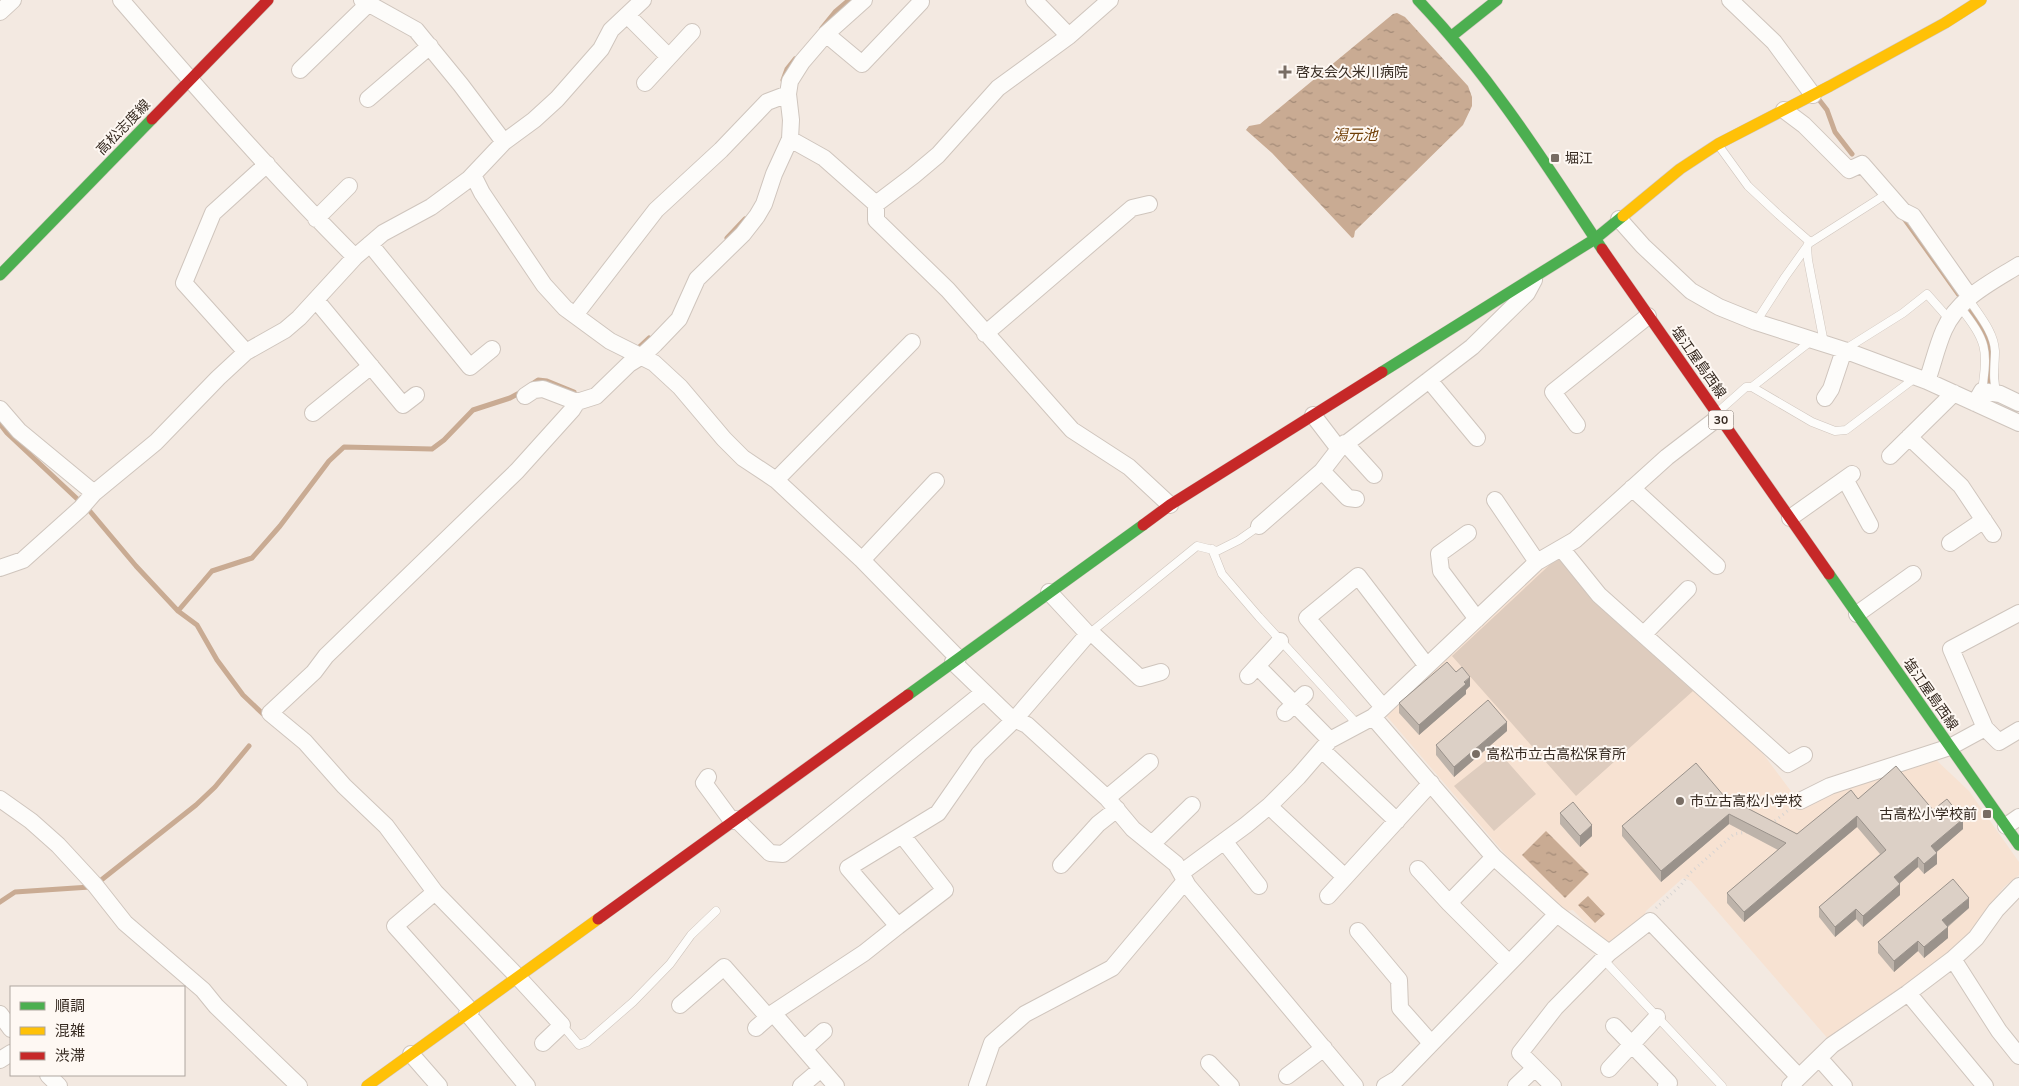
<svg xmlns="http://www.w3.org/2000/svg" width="2019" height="1086" viewBox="0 0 2019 1086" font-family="'Nunito Sans','Noto Sans JP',sans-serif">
  <defs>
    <pattern id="water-ripples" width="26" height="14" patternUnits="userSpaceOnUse" patternTransform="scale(1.25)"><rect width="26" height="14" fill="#c9ab93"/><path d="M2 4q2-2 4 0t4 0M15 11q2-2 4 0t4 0" fill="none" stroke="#a48b78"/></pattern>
  </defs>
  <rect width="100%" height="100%" fill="#f3e9e1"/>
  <path fill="#f7e2d2" d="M1558 553 1752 739 1802 806 1830 793 1933 757 1969 791 2019 862V875L2004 887 1989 906 1971 935 1950 955 1829 1040 1691 881 1683 878 1646 911 1643 919 1612 941 1604 942 1573 910 1565 911 1505 854 1384 713Z"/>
  <path fill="#deccbe" d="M1558 557 1594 601 1693 691 1576 796 1452 656Z
    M1498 751 1536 794 1494 831 1454 786Z"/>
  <path fill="url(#water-ripples)" d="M1397 13 1405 17 1468 86 1472 97V106L1463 125 1355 231 1354 237 1352 238 1272 153 1246 130 1249 126 1260 124 1393 14Z
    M1546 831 1589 874 1565 898 1522 855Z
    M1588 896 1605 914 1595 923 1578 905Z"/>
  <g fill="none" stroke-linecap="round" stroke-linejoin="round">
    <path stroke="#c9ab93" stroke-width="5" d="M822 28 835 12 849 0
      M783 80 787 69 795 59
      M1820 101 1827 110 1835 132 1852 154
      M1903 217 1969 309 1987 339 1990 349V389
      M727 238 745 219
      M635 351 649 338
      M529 386 538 380 547 381 574 392
      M0 424 7 433 88 509 136 566 178 611 212 571 252 558 280 526 329 461 344 447 432 449 444 440 473 410 510 398 523 391
      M178 611 197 625 217 660 243 695 263 714
      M100 881 196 805 215 787 249 746
      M0 902 15 892 90 887"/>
    <g stroke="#cfc5bd" stroke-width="9">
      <path id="lane" d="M1719 146 1748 186 1779 215 1810 242 1785 277 1756 322
        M1808 244 1888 193
        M1807 247 1808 260 1824 343
        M1968 298C1978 314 1994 331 1995 351 1995 366 1992 379 1997 394
        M1960 307C1987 342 1988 348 1982 391
        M1844 350 1903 313 1927 294 1950 320
        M1752 387 1811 341
        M1719 411 1746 387H1752L1812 422 1835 431 1846 430 1915 378
        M1212 549 1222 574 1259 617 1358 725
        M1090 633 1197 546 1217 551 1239 540 1259 526
        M1603 959 1722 1086
        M562 1025 579 1045 587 1042 633 1002 670 964 691 935 716 911"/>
    </g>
    <g stroke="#cfc5bd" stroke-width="18">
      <path id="street" d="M121 0C197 88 273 175 355 257
        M362 0 416 30 461 85 504 142
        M1034 0 1069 36
        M1110 0 1069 36 998 88 938 155 913 176 876 204V220L948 290 1072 430 1129 467 1170 505
        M1730 0 1774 42 1813 95
        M0 12 13 0
        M627 15 669 57
        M826 34 862 64 921 2
        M300 70 368 4
        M645 83 692 32
        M368 99 430 46
        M1784 110 1804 125 1849 170 1862 164 1903 211 1913 216 1970 297
        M790 139 824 158 876 204
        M473 175 482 193 544 285 565 308 610 341 654 363 680 387 724 439 743 458 776 480 862 560 958 658
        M316 219 349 186
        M1619 219 1643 246 1691 291 1719 307 1756 322 1844 350 1927 381
        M370 244 470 367 492 349
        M2019 265C1992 282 1958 298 1944 330 1937 346 1933 364 1927 381L2019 423
        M316 300 403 405 416 395
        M575 315 656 210 721 150 767 102 788 94
        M985 334 1132 208 1149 204
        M246 352 184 283 213 213 267 164
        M1429 380 1477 438
        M525 396 534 390 543 389 577 402 596 396 629 364 642 356 655 344 679 319 697 279 743 234 757 216 764 204 774 174 790 139 791 120 788 94 790 81 802 62 826 34 864 0
        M1825 398 1831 389 1844 350
        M1975 403 1982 391 2000 394 2019 403
        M0 409 19 431 94 493
        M313 413 371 366
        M1313 415 1339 449
        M1577 425 1553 392 1648 316
        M1909 437 1961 486 1993 534
        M1345 443 1374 475
        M1890 456 1954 393
        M1322 471 1348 498 1356 499
        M1845 479 1870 525
        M776 480 912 342
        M1632 488 1717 566
        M1495 500 1537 562
        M1790 518 1852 474
        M1259 526 1322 471 1339 449 1472 347 1527 293 1534 280
        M1468 533 1439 554 1441 571 1477 619
        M1950 543 1984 520
        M1561 548 1599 595 1788 764 1804 755
        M862 560 936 481
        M0 568 23 560 81 508 94 493 156 442 218 378 246 352 285 330 299 318 355 257 383 233 431 207 469 179 504 142 534 120 557 99 601 49 611 30 643 0
        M1857 614 1913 574
        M1088 634 1094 635 1140 678 1161 672
        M1644 634 1688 589
        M953 662 1010 717 1027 725 1107 798 1133 829 1176 864 1188 886 1355 1086
        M1257 666 1330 740
        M1248 676 1280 641
        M1383 707 1307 618 1358 576 1427 666
        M1285 713 1305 694
        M1373 717 1494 857 1557 914
        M1985 728 1951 649 2019 613
        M1322 750 1397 821
        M708 777 704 783 732 821
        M1107 798 1150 762
        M0 799 31 821 58 845 95 885 125 923 203 990 216 1006 299 1086
        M1800 801 1830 786 1950 747 1985 728 1999 742 2019 730
        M1269 806 1345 877
        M736 819 770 853 783 854 984 692
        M2006 826 2019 817
        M1224 841 1259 886
        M1152 844 1192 805
        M1061 865 1098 824 1117 809
        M1418 869 1449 903 1509 963
        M1181 873 1246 825 1269 806 1298 777 1330 740 1373 717 1537 562 1575 540 1667 457 1719 417
        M435 892 395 926 471 1011
        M1328 896 1431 783
        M1449 903 1494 857
        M898 926 945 890 902 835
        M1358 931 1399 980 1400 1008 1431 1043
        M1953 959 1999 1031 2019 1056
        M1908 993 1985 1086
        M680 1005 724 967 768 1017
        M467 1013 527 1086
        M773 1013 836 1086
        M0 1014 11 1029
        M1614 1026 1669 1083 1666 1086
        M756 1028 773 1013 864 953 898 926 848 868 938 813 979 754 1015 719 1088 634 1049 592
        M543 1043 562 1025 517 976 435 892 386 826 344 786 305 742 270 713 314 672 326 656 517 471 572 410 577 402
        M804 1049 824 1031
        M411 1054 439 1086
        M1820 1059 1844 1086
        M0 1060 11 1053
        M1209 1063 1231 1086
        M1609 1069 1657 1017
        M48 1075 59 1086
        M1287 1076 1324 1048
        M801 1086 821 1069
        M977 1086 992 1043 1025 1014 1112 968 1185 881
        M1385 1086 1397 1079 1557 914 1609 953 1650 921 1799 1077
        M1516 1086 1535 1068
        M1553 1086 1520 1053 1555 1008 1609 953
        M1790 1086 1832 1045 1908 993 1953 959 1976 938 1996 910 2019 886"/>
    </g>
    <g stroke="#cfc5bd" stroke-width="12">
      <path id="fast" d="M1418 0C1491 77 1544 161 1602 249
        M1453 35 1497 0
        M0 275 152 119
        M1382 372 1595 239 1623 216
        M1829 574 2019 845
        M908 695 1143 525"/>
    </g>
    <g stroke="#cfc5bd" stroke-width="12">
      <path id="slow" d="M1623 216 1680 169 1718 144 1830 86 1945 23 1981 0
        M367 1086 598 919"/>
    </g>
    <g stroke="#cfc5bd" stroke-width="12">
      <path id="jam" d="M152 119 268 0
        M1602 249 1829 574
        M1143 525 1170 505 1382 372
        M598 919 908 695"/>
    </g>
    <path stroke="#d7d4d2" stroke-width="3" stroke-dasharray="1 4" stroke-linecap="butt" d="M1771 824 1790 809
      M1656 908 1681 885 1689 874 1734 834 1747 832"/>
    <use href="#lane" stroke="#fdfcfa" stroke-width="8"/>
    <use href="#street" stroke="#fdfcfa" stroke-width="16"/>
    <use href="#fast" stroke="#4caf50" stroke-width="11"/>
    <use href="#slow" stroke="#ffc107" stroke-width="11"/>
    <use href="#jam" stroke="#c62828" stroke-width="11"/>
  </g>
  <path fill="#bdb3aa" d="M1456 672 1470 686 1466 690V694L1419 735 1399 713V703Z
    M1507 731 1454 777 1436 755V745Z
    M1724 796 1797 834 1858 799 1933 810 1963 829 1936 852 1937 864 1924 874 1918 867 1899 884 1900 895 1863 927 1856 919 1835 937 1819 917V907L1880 854 1857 827 1744 922 1727 903V893L1778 850 1729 824 1661 882 1622 836V826Z
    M1560 813 1592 836 1580 847 1560 824Z
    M1969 908 1948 927V938L1924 958 1918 951 1894 972 1878 953V942Z"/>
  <path fill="#9a928b" d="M1470 677V686L1466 690V694L1419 735V725Z
    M1507 722V731L1454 777V767Z
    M1729 814V824L1661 882V871Z
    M1857 816V827L1744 922V912Z
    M1963 819V829L1931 857V846Z
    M1592 825V836L1580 847V836Z
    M1937 853V864L1924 874V864Z
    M1918 857V867L1894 888V877Z
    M1900 884V895L1863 927V916Z
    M1969 898V908L1942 931V920Z
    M1856 909V919L1835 937V927Z
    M1948 927V938L1924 958V947Z
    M1918 941V951L1894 972V961Z"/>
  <path fill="#dcd0c6" stroke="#9a928b" d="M1447 662 1456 672 1462 667 1470 677 1464 682 1466 684 1419 725 1399 703Z
    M1488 700 1507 722 1454 767 1436 745Z
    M1696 763 1724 796 1797 834 1851 790 1858 799 1896 766 1933 810 1947 799 1963 819 1931 846 1937 853 1924 864 1918 857 1894 877 1900 884 1863 916 1856 909 1835 927 1819 907 1886 850 1857 816 1744 912 1727 893 1786 843 1729 814 1661 871 1622 826Z
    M1573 802 1592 825 1580 836 1560 813Z
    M1953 879 1969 898 1942 920 1948 927 1924 947 1918 941 1894 961 1878 942Z"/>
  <g fill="#786d64" stroke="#fef8f3" stroke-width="2">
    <path d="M1282.5 64.5h5v5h5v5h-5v5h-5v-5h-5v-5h5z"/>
    <rect x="1550" y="153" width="10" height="10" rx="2.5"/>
    <circle cx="1476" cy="754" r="5"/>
    <circle cx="1680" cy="801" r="5"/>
    <rect x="1982" y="809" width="10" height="10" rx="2.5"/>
  </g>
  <g text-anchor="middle" stroke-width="4" stroke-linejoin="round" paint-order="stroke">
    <rect fill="#fef8f3" stroke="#726860" stroke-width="1" x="1708.5" y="410.5" width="25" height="19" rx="4"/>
    <g font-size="12" font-weight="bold" fill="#362a21">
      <text x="1721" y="424">30</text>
    </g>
    <g font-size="14" fill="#362a21" stroke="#fef8f3" text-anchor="start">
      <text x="1296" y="77">啓友会久米川病院</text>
      <text x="1565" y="163">堀江</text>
      <text x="1486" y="759">高松市立古高松保育所</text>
      <text x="1690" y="806">市立古高松小学校</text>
      <text x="1977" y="819" text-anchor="end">古高松小学校前</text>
    </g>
    <g font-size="14" fill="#362a21" stroke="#fef8f3">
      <text transform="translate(123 127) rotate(-46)" y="5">高松志度線</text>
      <text transform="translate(1699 362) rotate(55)" y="5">塩江屋島西線</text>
      <text transform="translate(1931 694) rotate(55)" y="5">塩江屋島西線</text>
    </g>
    <g font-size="15" font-style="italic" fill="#6e3c04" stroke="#fef8f3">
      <text x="1355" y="140">潟元池</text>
    </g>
  </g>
  <rect x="10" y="986" width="175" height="90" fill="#fef8f3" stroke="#aea69f"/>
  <rect x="20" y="1002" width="25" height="8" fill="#4caf50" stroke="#aea69f"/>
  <text x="55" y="1011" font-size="15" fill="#362a21">順調</text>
  <rect x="20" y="1027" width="25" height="8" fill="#ffc107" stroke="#aea69f"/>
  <text x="55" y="1036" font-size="15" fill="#362a21">混雑</text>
  <rect x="20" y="1052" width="25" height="8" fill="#c62828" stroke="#aea69f"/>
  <text x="55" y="1061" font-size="15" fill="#362a21">渋滞</text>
</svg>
